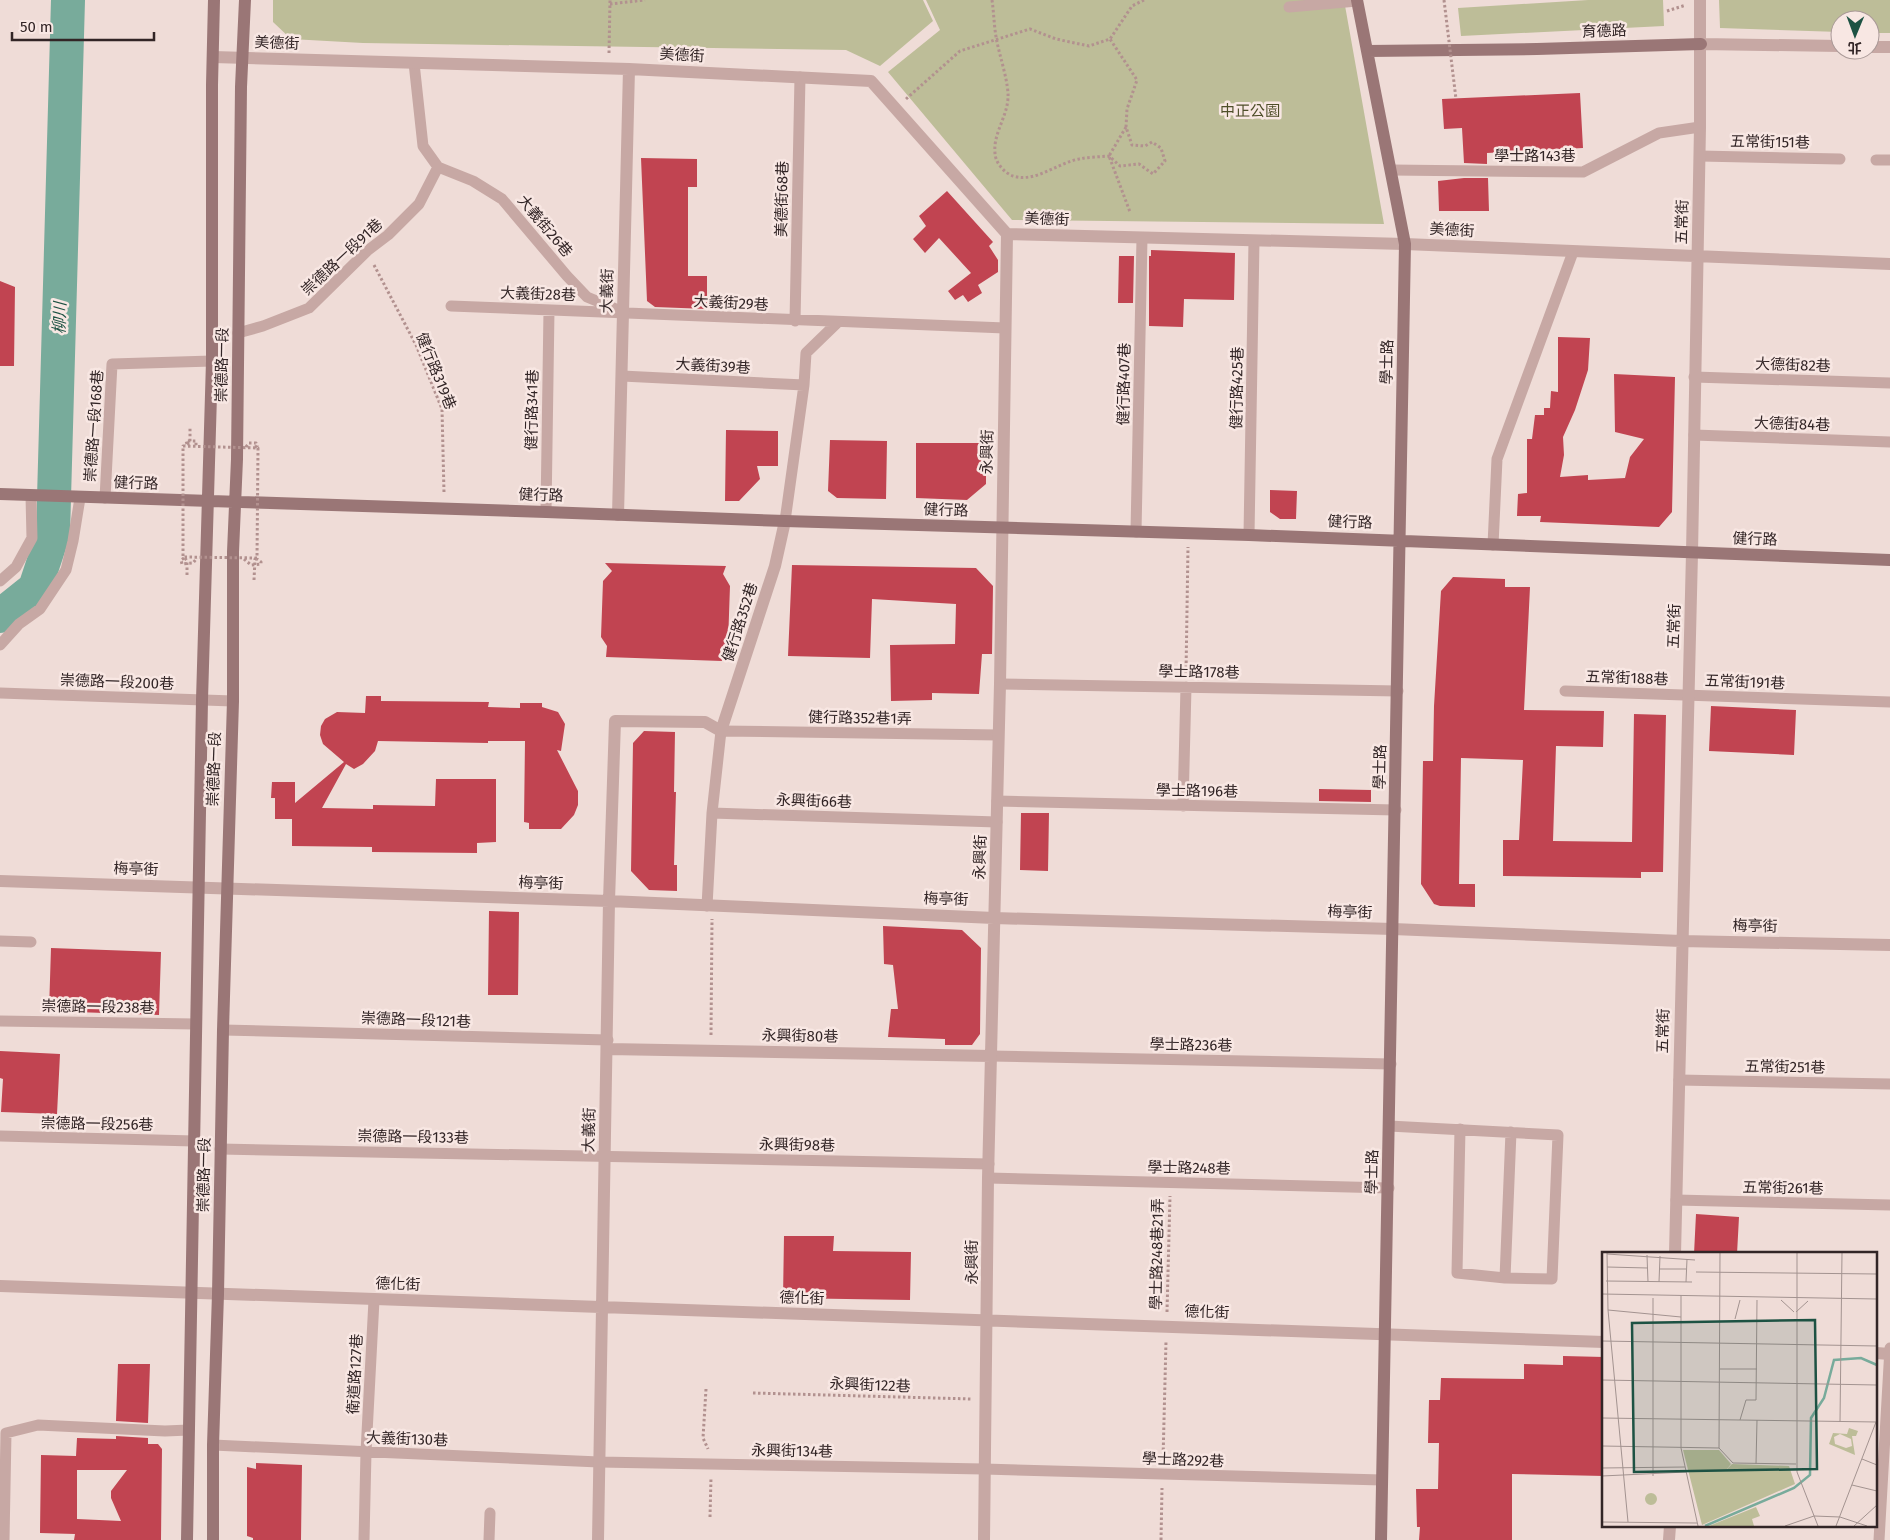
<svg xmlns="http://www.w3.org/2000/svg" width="1890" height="1540" viewBox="0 0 1890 1540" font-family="'Fira Sans','Noto Sans TC',sans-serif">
  <rect width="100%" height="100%" fill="#efdcd7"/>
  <path fill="#bdbd98" d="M273 0H923L933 21 880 66 846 50 363 43 291 39 273 22Z
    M926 0H1344L1384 224 1012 220 888 72 940 30Z
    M1588 0H1663L1664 26 1461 36 1458 8Z
    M1719 0H1890V33H1870V20H1840V32L1720 28Z"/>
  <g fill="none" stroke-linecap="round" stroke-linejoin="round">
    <path stroke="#78ab9b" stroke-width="34" d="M0 616 35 588 53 534 68 0"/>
  </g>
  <path fill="#c14451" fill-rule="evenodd" d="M1580 93 1583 148 1487 153V164L1464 163 1462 128 1444 129 1442 99Z
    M641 158 697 159V187H688V276H707V309L655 307 647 301Z
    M1464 178H1488L1489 211H1439L1438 181Z
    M947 191 993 242 989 246 998 260V272L978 285 982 293 968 302 963 295 955 300 948 291 971 273 939 238 925 253 913 239 926 226 919 216Z
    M1151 250 1235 253 1234 300 1184 299 1183 327 1149 326V256H1151Z
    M1119 256H1134L1133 303H1118Z
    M0 281 15 287 14 366H0Z
    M1558 337 1590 338 1588 370 1575 410 1563 437 1564 455 1560 477 1588 475V480L1625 478 1630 457 1644 439 1615 432 1614 374 1675 377 1672 512 1659 527 1540 522 1541 516H1517L1518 494 1527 493V439H1532L1535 415H1544V408H1550L1551 391 1558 392Z
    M726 430 778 431V466H757L760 479 739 501H725Z
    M830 440 887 441 886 499 837 498 828 491Z
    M916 443H986V484L967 500 916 498Z
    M1270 490 1297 491 1296 519H1280L1270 512Z
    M605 563 726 566 723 574 730 586 728 643 720 649 722 661 606 657 607 646 601 637 603 581 612 571Z
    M792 565 976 568 993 586 992 654H982L979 694 932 693V700L891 701 890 645 955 644 956 604 872 599 870 658 788 656Z
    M1453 577 1505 579V587H1530L1524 710 1604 711 1603 747 1556 746 1553 841 1632 842 1634 714 1666 715 1663 872H1641V878L1503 876V840H1519L1523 760 1461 758 1459 884H1475V907L1440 906 1434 904 1421 884 1423 761H1433L1434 706 1441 591Z
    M366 696H381V701L489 702 488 707 520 708V703H542V707L558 712 565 724 561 751 557 750 578 791V805L574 815 561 829H529V823L524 822 525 741H488V743L378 741 375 751 363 764 354 769 346 764 322 808 373 809V805L435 806 436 779H496V842L477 843V853L372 852V847L292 846V819H275V798H271L272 782H295V803L344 762 323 744 320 735 321 726 325 719 337 712 365 713Z
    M1711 706 1796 710 1794 755 1709 751Z
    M644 731 675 732 674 792H676L674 865H677V891L649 890 631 871 633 743Z
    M1319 789 1371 790V802L1319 801Z
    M1021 813H1049L1048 871 1020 870Z
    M489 911 519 912 518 995H488Z
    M883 926 962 930 981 948 980 1034 972 1045H945V1039L888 1037 891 1009H898L893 965 884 964Z
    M51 948 161 952 159 1015 49 1011Z
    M0 1051 60 1054 57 1114 1 1112 3 1079 0 1078Z
    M1696 1214 1739 1217 1737 1254H1694Z
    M784 1236H834L833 1251 911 1252 910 1300 783 1298Z
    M1563 1356 1604 1357V1476L1512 1474V1540H1419L1420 1527H1417L1416 1489H1438L1439 1443H1428L1429 1400H1440L1441 1378 1524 1379V1364L1563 1365Z
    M118 1364H150L148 1423 116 1421Z
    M116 1436 148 1438V1444H158L162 1449 161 1540H74L75 1534 40 1533 41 1455 76 1456 77 1438 116 1439ZM77 1470H127L111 1491V1498L121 1521 77 1519Z
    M256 1463 302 1465 301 1540H253V1538L247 1536V1467L256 1469Z"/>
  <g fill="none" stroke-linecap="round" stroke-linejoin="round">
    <path stroke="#b2918f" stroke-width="3" stroke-dasharray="2.5 2.5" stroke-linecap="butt" d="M992 0C994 14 994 28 997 42 1000 57 1009 84 1008 98 1007 117 993 134 995 153 995 162 1004 173 1013 176 1036 183 1057 163 1079 159 1088 157 1099 157 1109 156L1120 166 1139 164 1153 174 1165 161 1161 148 1152 142 1145 146 1132 145 1126 127 1127 109 1137 80 1110 39
      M610 4 645 0
      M1667 11 1686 5
      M609 53 610 0
      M906 99 960 51 1030 29 1056 39 1089 46 1110 39 1132 6 1144 0
      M1126 127 1109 156 1130 212
      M374 265 416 345 442 409 444 493
      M187 444 190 443V428
      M185 558 187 561V576
      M254 580 255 559H257
      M1186 673 1188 547
      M711 1035 712 919
      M1167 1312 1170 1196
      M706 1389 703 1438 708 1449
      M753 1393 972 1399
      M1163 1460 1166 1341
      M710 1517 711 1477
      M1161 1540 1162 1488"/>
    <path stroke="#c7a8a4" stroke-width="11" d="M1289 7 1357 1
      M414 63 423 146 438 167
      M1700 156 1840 159
      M1876 160H1890
      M438 167 473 181 502 199 567 276 587 297 616 309
      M1391 170 1583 172 1659 133 1700 127
      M451 306 1005 328
      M795 321 800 77
      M238 333 263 326 309 308 367 251 388 235 419 204 438 167
      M622 376 804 385
      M1694 377 1890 383
      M1694 435 1890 442
      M105 498 112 364 212 361
      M546 512 549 310
      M785 521 804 385 806 353 838 322
      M1136 532 1142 238
      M1249 535 1254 241
      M1493 545 1497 459 1573 252
      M0 581 16 567 32 538 31 496
      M0 645 19 624 40 609 66 570 73 541 80 498
      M1000 684 1398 691
      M1565 691 1890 702
      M0 693 233 701
      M997 801 1396 810
      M1183 806 1186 687
      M997 822 712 813 721 731 998 735
      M707 906 712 813
      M0 941 31 942
      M0 1021 195 1024
      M223 1030 608 1040
      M991 1056 1391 1064
      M1679 1080 1890 1084
      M1389 1126 1558 1135 1552 1279 1505 1278 1511 1132
      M1460 1129 1457 1273 1505 1278
      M0 1136 194 1141
      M220 1149 989 1164
      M988 1178 1389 1188
      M1676 1200 1890 1205
      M213 1445 599 1462 984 1469 1382 1480
      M4 1540 6 1433 38 1425 165 1431 189 1430
      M364 1540 366 1452 374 1300
      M489 1540 490 1513
      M1879 1540 1890 1348"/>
    <path stroke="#c7a8a4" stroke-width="12" d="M1701 44 1840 46
      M1870 47H1890
      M213 57 629 69 871 81 1007 234 1405 244 1890 264
      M618 515 629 69
      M0 881 609 901 994 918 1393 929 1681 941 1890 945
      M608 1049 991 1056
      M1675 1254 1692 553 1700 127V0
      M0 1286 1604 1342
      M1876 1353 1890 1354
      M598 1540 609 901 615 721 705 722 721 731 775 566 785 521
      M984 1540 988 1178 1000 684 1007 234
      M1669 1540 1670 1526"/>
    <path stroke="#9a7676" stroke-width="12" d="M1357 0 1405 244 1381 1540
      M1368 51 1537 49 1701 44
      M0 494 546 512 785 521 1249 535 1890 560
      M187 1540 202 700 212 361V85L214 0
      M213 1540V1445L218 1294 223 1030 233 701V552L237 459 241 87 245 0"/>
    <path stroke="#b2918f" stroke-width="3" stroke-dasharray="2.5 2.5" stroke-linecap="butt" d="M1444 0 1456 99
      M187 444 186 441H196V447
      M183 446 258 448 257 558 183 557Z
      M246 447 249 443H256L257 446 255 447
      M184 558 181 560 182 564 193 563 197 558
      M244 559 251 565 261 564V562L257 559"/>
  </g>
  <g text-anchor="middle" stroke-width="5" stroke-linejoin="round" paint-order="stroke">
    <g font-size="15" fill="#322526" stroke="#f8e7e3">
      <text transform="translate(1604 31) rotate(-2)" y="5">育德路</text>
      <text transform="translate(277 43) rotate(2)" y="5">美德街</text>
      <text transform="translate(682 55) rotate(3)" y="5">美德街</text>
      <text transform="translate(1770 142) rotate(1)" y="5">五常街151巷</text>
      <text x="1535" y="161">學士路143巷</text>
      <text transform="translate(782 199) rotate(-89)" y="5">美德街68巷</text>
      <text transform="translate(1047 219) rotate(2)" y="5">美德街</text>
      <text transform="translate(1682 222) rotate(-89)" y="5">五常街</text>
      <text transform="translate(545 226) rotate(50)" y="5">大義街26巷</text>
      <text transform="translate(1452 230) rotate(3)" y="5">美德街</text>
      <text transform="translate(342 257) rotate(-43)" y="5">崇德路一段91巷</text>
      <text transform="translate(607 291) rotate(-89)" y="5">大義街</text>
      <text transform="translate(538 294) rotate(2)" y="5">大義街28巷</text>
      <text transform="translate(731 303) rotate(3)" y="5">大義街29巷</text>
      <text transform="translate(1387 362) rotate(-89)" y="5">學士路</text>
      <text transform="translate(222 365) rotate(-89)" y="5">崇德路一段</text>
      <text transform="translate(1793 365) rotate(2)" y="5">大德街82巷</text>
      <text transform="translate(713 366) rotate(3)" y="5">大義街39巷</text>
      <text transform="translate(436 371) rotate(68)" y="5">健行路319巷</text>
      <text transform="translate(1124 384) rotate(-89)" y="5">健行路407巷</text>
      <text transform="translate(1237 388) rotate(-89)" y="5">健行路425巷</text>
      <text transform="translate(532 410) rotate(-89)" y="5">健行路341巷</text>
      <text transform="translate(1792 424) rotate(2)" y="5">大德街84巷</text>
      <text transform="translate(94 426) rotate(-86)" y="5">崇德路一段168巷</text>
      <text transform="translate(987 452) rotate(-89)" y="5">永興街</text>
      <text transform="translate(136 483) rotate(2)" y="5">健行路</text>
      <text transform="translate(541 495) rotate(2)" y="5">健行路</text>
      <text transform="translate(946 510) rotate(2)" y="5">健行路</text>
      <text transform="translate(1350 522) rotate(2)" y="5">健行路</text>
      <text transform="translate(1755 539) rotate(2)" y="5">健行路</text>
      <text transform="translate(740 622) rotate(-72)" y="5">健行路352巷</text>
      <text transform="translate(1674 626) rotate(-88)" y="5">五常街</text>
      <text transform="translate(1199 672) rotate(1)" y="5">學士路178巷</text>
      <text transform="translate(1627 678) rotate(2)" y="5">五常街188巷</text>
      <text transform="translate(117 682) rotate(2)" y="5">崇德路一段200巷</text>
      <text transform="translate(1745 682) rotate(2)" y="5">五常街191巷</text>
      <text transform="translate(860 718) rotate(1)" y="5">健行路352巷1弄</text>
      <text transform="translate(1380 767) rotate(-89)" y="5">學士路</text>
      <text transform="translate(214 769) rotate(-88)" y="5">崇德路一段</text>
      <text transform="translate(1197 791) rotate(1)" y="5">學士路196巷</text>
      <text transform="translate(814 801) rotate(2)" y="5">永興街66巷</text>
      <text transform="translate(980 857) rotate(-88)" y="5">永興街</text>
      <text transform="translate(136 869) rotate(2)" y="5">梅亭街</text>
      <text transform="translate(541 883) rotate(2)" y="5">梅亭街</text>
      <text transform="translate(946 899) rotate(2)" y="5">梅亭街</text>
      <text transform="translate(1350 912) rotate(2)" y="5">梅亭街</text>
      <text transform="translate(1755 926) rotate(1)" y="5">梅亭街</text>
      <text transform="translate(98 1007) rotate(1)" y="5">崇德路一段238巷</text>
      <text transform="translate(416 1020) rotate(2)" y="5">崇德路一段121巷</text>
      <text transform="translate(1663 1031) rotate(-89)" y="5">五常街</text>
      <text transform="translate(800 1036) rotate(1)" y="5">永興街80巷</text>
      <text transform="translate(1191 1045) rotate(1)" y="5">學士路236巷</text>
      <text transform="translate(1785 1067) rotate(1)" y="5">五常街251巷</text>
      <text transform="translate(97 1124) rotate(1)" y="5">崇德路一段256巷</text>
      <text transform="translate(589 1130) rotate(-89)" y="5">大義街</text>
      <text transform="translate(413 1137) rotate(1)" y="5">崇德路一段133巷</text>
      <text transform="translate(797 1145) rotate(1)" y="5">永興街98巷</text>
      <text transform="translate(1189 1168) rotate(1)" y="5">學士路248巷</text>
      <text transform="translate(1372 1172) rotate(-89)" y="5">學士路</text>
      <text transform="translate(204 1175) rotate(-89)" y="5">崇德路一段</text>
      <text transform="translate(1783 1188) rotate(1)" y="5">五常街261巷</text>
      <text transform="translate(1157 1254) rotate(-89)" y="5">學士路248巷21弄</text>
      <text transform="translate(972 1262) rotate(-90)" y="5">永興街</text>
      <text transform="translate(398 1284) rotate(2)" y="5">德化街</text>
      <text transform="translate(802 1298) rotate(2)" y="5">德化街</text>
      <text transform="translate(1207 1312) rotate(2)" y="5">德化街</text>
      <text transform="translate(355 1374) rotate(-87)" y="5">衛道路127巷</text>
      <text transform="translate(870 1385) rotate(2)" y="5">永興街122巷</text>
      <text transform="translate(407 1439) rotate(2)" y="5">大義街130巷</text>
      <text transform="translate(792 1451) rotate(1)" y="5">永興街134巷</text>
      <text transform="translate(1183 1460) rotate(2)" y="5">學士路292巷</text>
    </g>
    <g font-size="15" fill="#4f4f2a" stroke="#f8e7e3">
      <text x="1250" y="116">中正公園</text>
    </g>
    <g font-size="16" font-style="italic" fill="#1d5243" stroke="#f8e7e3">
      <text transform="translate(59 318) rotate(-88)" y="6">柳川</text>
    </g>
  </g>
  <g transform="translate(1602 1252)">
    <rect width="275" height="275" fill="#efdcd7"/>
    <path d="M247 176 256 179 254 184H250L253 203 227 192 231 181 245 182ZM238 182 249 187 250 194 244 196 233 192 232 185ZM81 198H117L129 212 125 217 130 212 187 214 193 232 100 273ZM43 247a6 6 0 1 1 12 0a6 6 0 1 1-12 0ZM154 255 158 264 150 267 152 274H107Z" fill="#bdbd98" fill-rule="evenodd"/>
    <path fill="none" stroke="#78ab9b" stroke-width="2.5" d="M103 274 192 236 208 223 209 166 222 146 232 108 259 106 275 113"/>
    <path fill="none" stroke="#a39390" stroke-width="1" d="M5 1 6 58 26 270M195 1V220L216 274M5 2 93 8M45 3 46 30M5 15 46 16M58 17H84M94 20 275 22M4 29 90 30M57 30 58 4M84 30 85 7M0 42 275 47M79 43V196L96 274M51 46V224M179 48 192 60M6 58 79 65M194 60 206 49M133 67 138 48M0 89 275 94M118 117H155M0 128 275 133M0 166 275 170M138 168 144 148H154L155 48M238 170 240 1M0 194 117 196 131 211 194 212M117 196 118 1M260 207 275 213M154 212 155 168M0 216 83 215M0 224 84 220M250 233 275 239M0 270 95 271M183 274 212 264 238 265 265 274M234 274 274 170M252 274 275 253"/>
    <path fill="#1d5243" fill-opacity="0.15" stroke="#1d5243" stroke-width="2.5" d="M213 68 215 217 32 220 30 71Z"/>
    <rect width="275" height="275" fill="none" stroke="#322526" stroke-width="2.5"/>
  </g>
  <g transform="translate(1855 35) rotate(181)"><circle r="24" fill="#f8e7e3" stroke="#a99997"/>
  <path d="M0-4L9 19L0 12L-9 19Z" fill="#1d5243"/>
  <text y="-8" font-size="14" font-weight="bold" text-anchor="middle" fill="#322526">北</text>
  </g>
  <path d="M12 32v8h142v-8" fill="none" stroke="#322526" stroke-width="2.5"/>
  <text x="20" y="32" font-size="15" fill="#322526" stroke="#f8e7e3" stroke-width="4" paint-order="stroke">50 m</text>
</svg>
